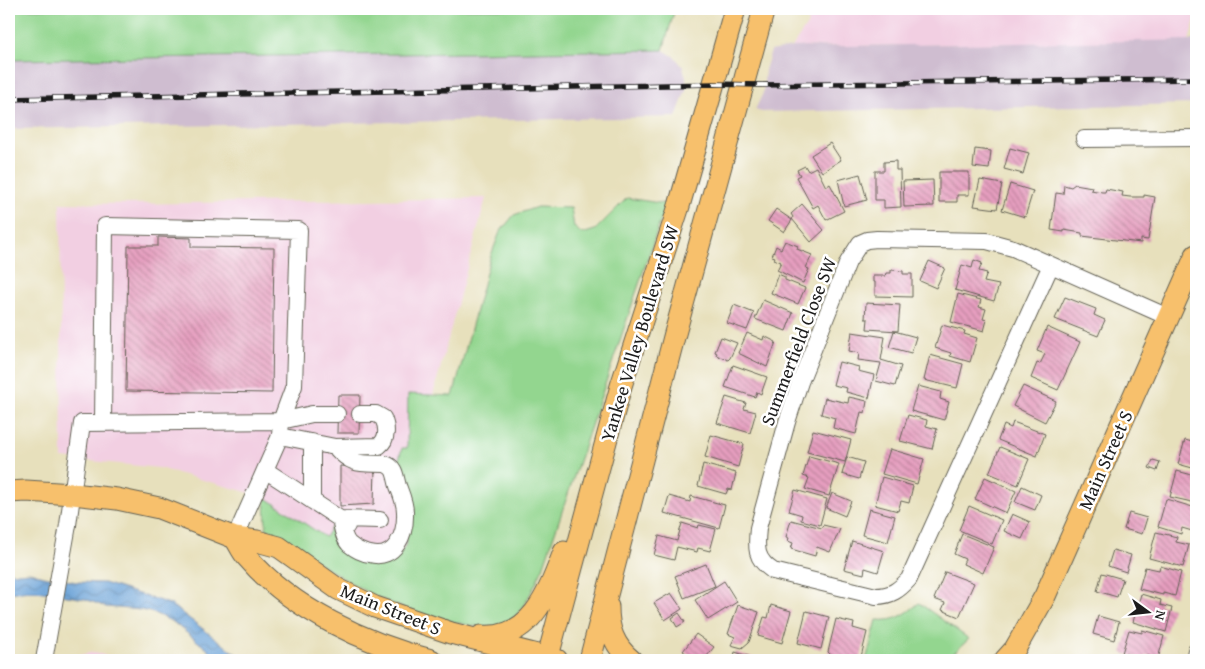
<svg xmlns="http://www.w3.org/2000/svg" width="1205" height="669" viewBox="0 0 1205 669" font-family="'Gentium Book Plus',serif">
  <defs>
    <pattern id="water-waves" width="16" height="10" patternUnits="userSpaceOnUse" patternTransform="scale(1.25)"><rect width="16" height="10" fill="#67a0d6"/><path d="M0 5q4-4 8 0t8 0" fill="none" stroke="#5482ad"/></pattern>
    <pattern id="building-back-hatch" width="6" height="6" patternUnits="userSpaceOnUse" patternTransform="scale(1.25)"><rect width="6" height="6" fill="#e69ebf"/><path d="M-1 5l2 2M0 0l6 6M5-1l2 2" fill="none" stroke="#ba809a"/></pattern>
  </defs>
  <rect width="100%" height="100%" fill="#fff"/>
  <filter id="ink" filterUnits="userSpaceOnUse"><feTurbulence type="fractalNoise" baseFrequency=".02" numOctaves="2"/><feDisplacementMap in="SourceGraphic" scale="10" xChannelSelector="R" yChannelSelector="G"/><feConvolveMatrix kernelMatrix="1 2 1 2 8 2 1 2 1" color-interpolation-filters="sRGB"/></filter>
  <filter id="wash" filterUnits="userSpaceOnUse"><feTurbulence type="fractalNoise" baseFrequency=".0096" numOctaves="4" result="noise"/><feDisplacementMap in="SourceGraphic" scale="20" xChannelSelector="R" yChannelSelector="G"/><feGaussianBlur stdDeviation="1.12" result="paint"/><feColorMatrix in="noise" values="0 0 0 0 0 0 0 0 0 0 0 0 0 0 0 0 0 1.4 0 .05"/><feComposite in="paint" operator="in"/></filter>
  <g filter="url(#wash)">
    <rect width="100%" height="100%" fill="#e7e0bc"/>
    <path fill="#f2cfe2" d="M812 9H1196V16L1189 41 792 47 807 25Z
      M486 198 433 395H408L407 543 402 552 394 558 384 562 332 527 325 537 265 497 159 468 62 458 60 203 129 204Z
      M94 652 119 660H56Z"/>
    <path fill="#cfbdd0" d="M1196 40V104L762 112 755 110 763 93 765 70 771 51 792 47Z
      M663 50 675 57 683 67 686 78V90L676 117 9 129V60Z"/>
    <path fill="#93d68f" stroke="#587956" d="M9 9H675L663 50 9 60Z
      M627 198 666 204 543 568C534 585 523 616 504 624 490 630 473 626 459 623 429 617 396 607 369 593 333 574 301 549 266 528L265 497 325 537 332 526 335 528 384 562C395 558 401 554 407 543L398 463 402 448H407L408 394 453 396 490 258 500 232 514 215 537 207 571 208 574 227 582 234 595 230Z
      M919 603 969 639 946 660H866L877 620C895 622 906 614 919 603Z"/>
    <path fill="url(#water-waves)" stroke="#425e79" d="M9 572 19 573 30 572 43 576 77 582 104 583 170 604 244 660H221L173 622 154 613 141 610 106 607 85 599 37 591H23L9 593Z"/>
    <g id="blocks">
      <path fill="url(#building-back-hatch)" d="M830 143 841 160 822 172 811 155Z
        M1010 148 1029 153 1023 174 1004 169Z
        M975 149 991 151 989 169 973 167Z
        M896 161V170H900L901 207 884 208V200H875V171H884V162Z
        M805 166 808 171 816 167 826 187 830 184 844 211 826 220 818 205 813 208 796 177 800 175 797 170Z
        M939 172H969V195H957V202H939Z
        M860 174 867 200 844 206 838 180Z
        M933 180 934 206 904 207 903 181Z
        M980 180 1002 184 997 209 974 206Z
        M1010 184 1033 191 1025 217 1002 210Z
        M1075 184 1092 187 1091 190 1102 192H1105L1106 189 1123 192 1122 196 1130 197H1144V195L1155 197 1148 240 1141 239V243L1082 236V233L1064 230V232L1051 230 1056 193 1063 194 1064 185 1071 187Z
        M802 204 824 230 811 242 792 219 793 217 791 214Z
        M776 209 792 220 784 232 768 221Z
        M158 237 191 238V247L274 248 272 393 126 391 128 246H158Z
        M785 241 798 246 797 249 812 255 806 268 809 269 803 283 777 270 781 262 774 259 775 257 772 256 776 246 781 249Z
        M974 260 982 263 979 271 987 273 984 282 999 285 994 301 955 290 962 265 972 268Z
        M929 261 945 268 936 288 920 281Z
        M891 270 903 271V274H912V297L875 296V282H873V276H885L886 273H891Z
        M778 274 785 277V280L805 288 798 304 771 293Z
        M958 294 981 300 979 307 986 309 983 319 987 320 984 331 951 322Z
        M1065 297 1096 309 1094 315 1105 320 1098 336 1055 319Z
        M763 300 793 313 786 331 755 319Z
        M866 303 900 305 898 331 867 329 868 319H865Z
        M734 305 754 313 747 330 727 323Z
        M942 325 965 331 964 334 977 338 970 362 950 356 951 353 935 348Z
        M1047 327 1080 342 1058 390 1031 378 1037 363 1040 364 1045 354 1037 351Z
        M894 331 916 337 911 353 889 347Z
        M852 332 885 337 881 360 901 366 895 386 876 381 881 363 858 360 859 353 849 351Z
        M747 333 763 340 764 336 776 342 767 367 738 353Z
        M721 337 737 343 730 358 728 360 716 355 717 353 715 352Z
        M930 355 963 364 957 388 924 380Z
        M839 362 859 367 858 371 874 375 869 398 846 392 847 388 833 385Z
        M733 365 767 377 761 394 757 392 755 397 725 387Z
        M918 386 941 392 940 399 949 402 944 420 911 411Z
        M1023 386 1056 401 1045 422 1013 406Z
        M338 395H360L359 433H337Z
        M726 397 746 403 744 409 756 412 750 433 717 423Z
        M849 397 867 401 865 413 861 412 856 434 833 428 835 418 821 414 825 398 848 403Z
        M908 415 927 420 926 426 937 429 932 449 900 441Z
        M1013 422 1045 434 1037 456 998 440 1004 425 1011 428Z
        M813 430 851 440 845 462 807 452Z
        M711 435 744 444 738 467 705 457Z
        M1185 440 1196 443V469L1178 464Z
        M1000 447 1029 459 1018 485 989 473Z
        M890 449 924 459 917 484 882 474Z
        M809 456 839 464 829 496 805 489 809 478 803 476Z
        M847 457 864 462 859 479 842 474Z
        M1153 460 1160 462 1157 471 1149 468Z
        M703 464 736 473 732 490 728 489 726 494 698 486Z
        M340 466 375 468 374 504 340 506Z
        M1177 471 1196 476V503L1170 497Z
        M882 477 913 486 909 503 901 501 898 511 875 505Z
        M985 477 1016 491 1006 513 975 499Z
        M1022 486 1041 495 1035 510 1015 502Z
        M795 490 827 499 820 525 801 520 802 515 789 511Z
        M832 493 851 501 845 516 826 508Z
        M669 496 690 502 691 496 725 505 719 528 664 513Z
        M1166 499 1196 508V517L1192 531 1182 528 1181 534 1158 527Z
        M969 506 1002 520 992 544 959 530Z
        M869 509 895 516 888 542 862 535Z
        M1129 513 1147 518 1142 534 1124 529Z
        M1012 514 1030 522 1022 539 1004 531Z
        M791 520 822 528 823 525 840 529 830 552 817 547 815 556 791 549 793 543 788 541 789 538 786 537Z
        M682 523 698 528 699 525 716 529 710 551 698 548 697 552 677 547 674 560 654 555 659 536 677 541Z
        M1156 532 1177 537 1176 542 1189 545 1183 567 1149 558Z
        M962 534 994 547 983 573 963 564 965 559 954 554Z
        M852 541 884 551 878 572 865 568 864 574 844 569Z
        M1113 550 1131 555 1126 572 1108 566Z
        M706 564 715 586 684 598 675 576Z
        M1160 566 1181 572 1175 596 1163 593V595L1139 589 1145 567 1159 570Z
        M945 572 974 583 959 617 942 610 945 603 934 599Z
        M1102 573 1123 579 1117 597 1097 591Z
        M724 581 737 602 708 620 695 600Z
        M671 593 682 609 665 620 654 603Z
        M1141 594 1161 600 1160 605 1172 608 1166 632 1133 622Z
        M738 605 759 612 749 642 742 648 731 645 735 637 728 634Z
        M771 605 791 611 782 643 758 636 764 617 768 618Z
        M806 611 829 617 821 649 798 643Z
        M679 613 685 622 677 627 672 618Z
        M1098 616 1119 622 1114 640 1093 634Z
        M836 619 854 623 853 628 867 632 861 657 855 660H841L835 659 828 652Z
        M1129 630 1142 633V630L1164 636 1158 659 1146 655 1144 659 1122 653Z
        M696 634 714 647 704 660H695L683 651Z
        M735 652 755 658 754 660H733Z"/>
    </g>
  </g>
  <g filter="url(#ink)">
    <use href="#blocks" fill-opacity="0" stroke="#636154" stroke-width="1"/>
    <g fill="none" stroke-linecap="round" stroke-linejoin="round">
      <g stroke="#636154" stroke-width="18">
        <path id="minor" d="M1084 139 1196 138
          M1051 265 909 579C899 590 891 596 876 596L773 571C755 559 756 548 758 528L787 422 800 382 848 262 860 243 867 240 877 239 987 241 1013 248 1168 317
          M281 421 312 414H337
          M103 423 105 226 299 230 294 386 281 421
          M280 436 335 447 379 446C388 439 387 427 383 418L376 414H360
          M312 442V501
          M335 447C353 467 361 463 385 464 396 467 395 477 398 486 401 494 405 503 405 512 406 534 395 561 370 554 362 553 355 549 349 544 343 538 342 526 340 519
          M265 470 340 519 347 526
          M340 519 380 520
          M44 660 68 525 82 423 281 421 280 436 235 538
          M1194 660 1196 650"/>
      </g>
      <g stroke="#636154" stroke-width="23">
        <path id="major" d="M9 492 26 491 73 494 117 499 159 508 235 538 257 541 279 547 338 589 375 607 451 633 557 660
          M235 538C239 544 242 552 247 557 291 609 366 644 431 660
          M608 607C608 629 614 646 631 660
          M481 636C532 641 549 591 564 552
          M547 660 621 386 679 206 735 9
          M590 660 674 337 764 9
          M1005 660 1015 649 1045 596 1196 255"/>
      </g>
      <use href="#minor" stroke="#fff" stroke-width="16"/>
      <use href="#major" stroke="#f7c06c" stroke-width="21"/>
      <g stroke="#1c1c1c" stroke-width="5.5">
        <path id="rail" d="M9 99 714 84 760 85 1196 79"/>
      </g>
      <use href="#rail" stroke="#fff" stroke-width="4" stroke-dasharray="11" stroke-linecap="butt"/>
    </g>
  </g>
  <g text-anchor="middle" stroke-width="5" stroke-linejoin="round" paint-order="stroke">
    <g font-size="19" fill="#1c1c1c" stroke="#fff">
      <text transform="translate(639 333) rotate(-73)" y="7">Yankee Valley Boulevard SW</text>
      <text transform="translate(798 341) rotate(-69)" y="7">Summerfield Close SW</text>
      <text transform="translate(1105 460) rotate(-66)" y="7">Main Street S</text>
      <text transform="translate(391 609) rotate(22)" y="7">Main Street S</text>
    </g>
  </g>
  <rect width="1205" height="669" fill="none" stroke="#fff" stroke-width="30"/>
  <g transform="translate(1148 612) rotate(105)" stroke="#ffffff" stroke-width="4" paint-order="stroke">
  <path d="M0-4L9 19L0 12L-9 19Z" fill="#1c1c1c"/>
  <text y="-8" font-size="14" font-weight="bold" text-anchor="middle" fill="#1c1c1c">N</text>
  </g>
</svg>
